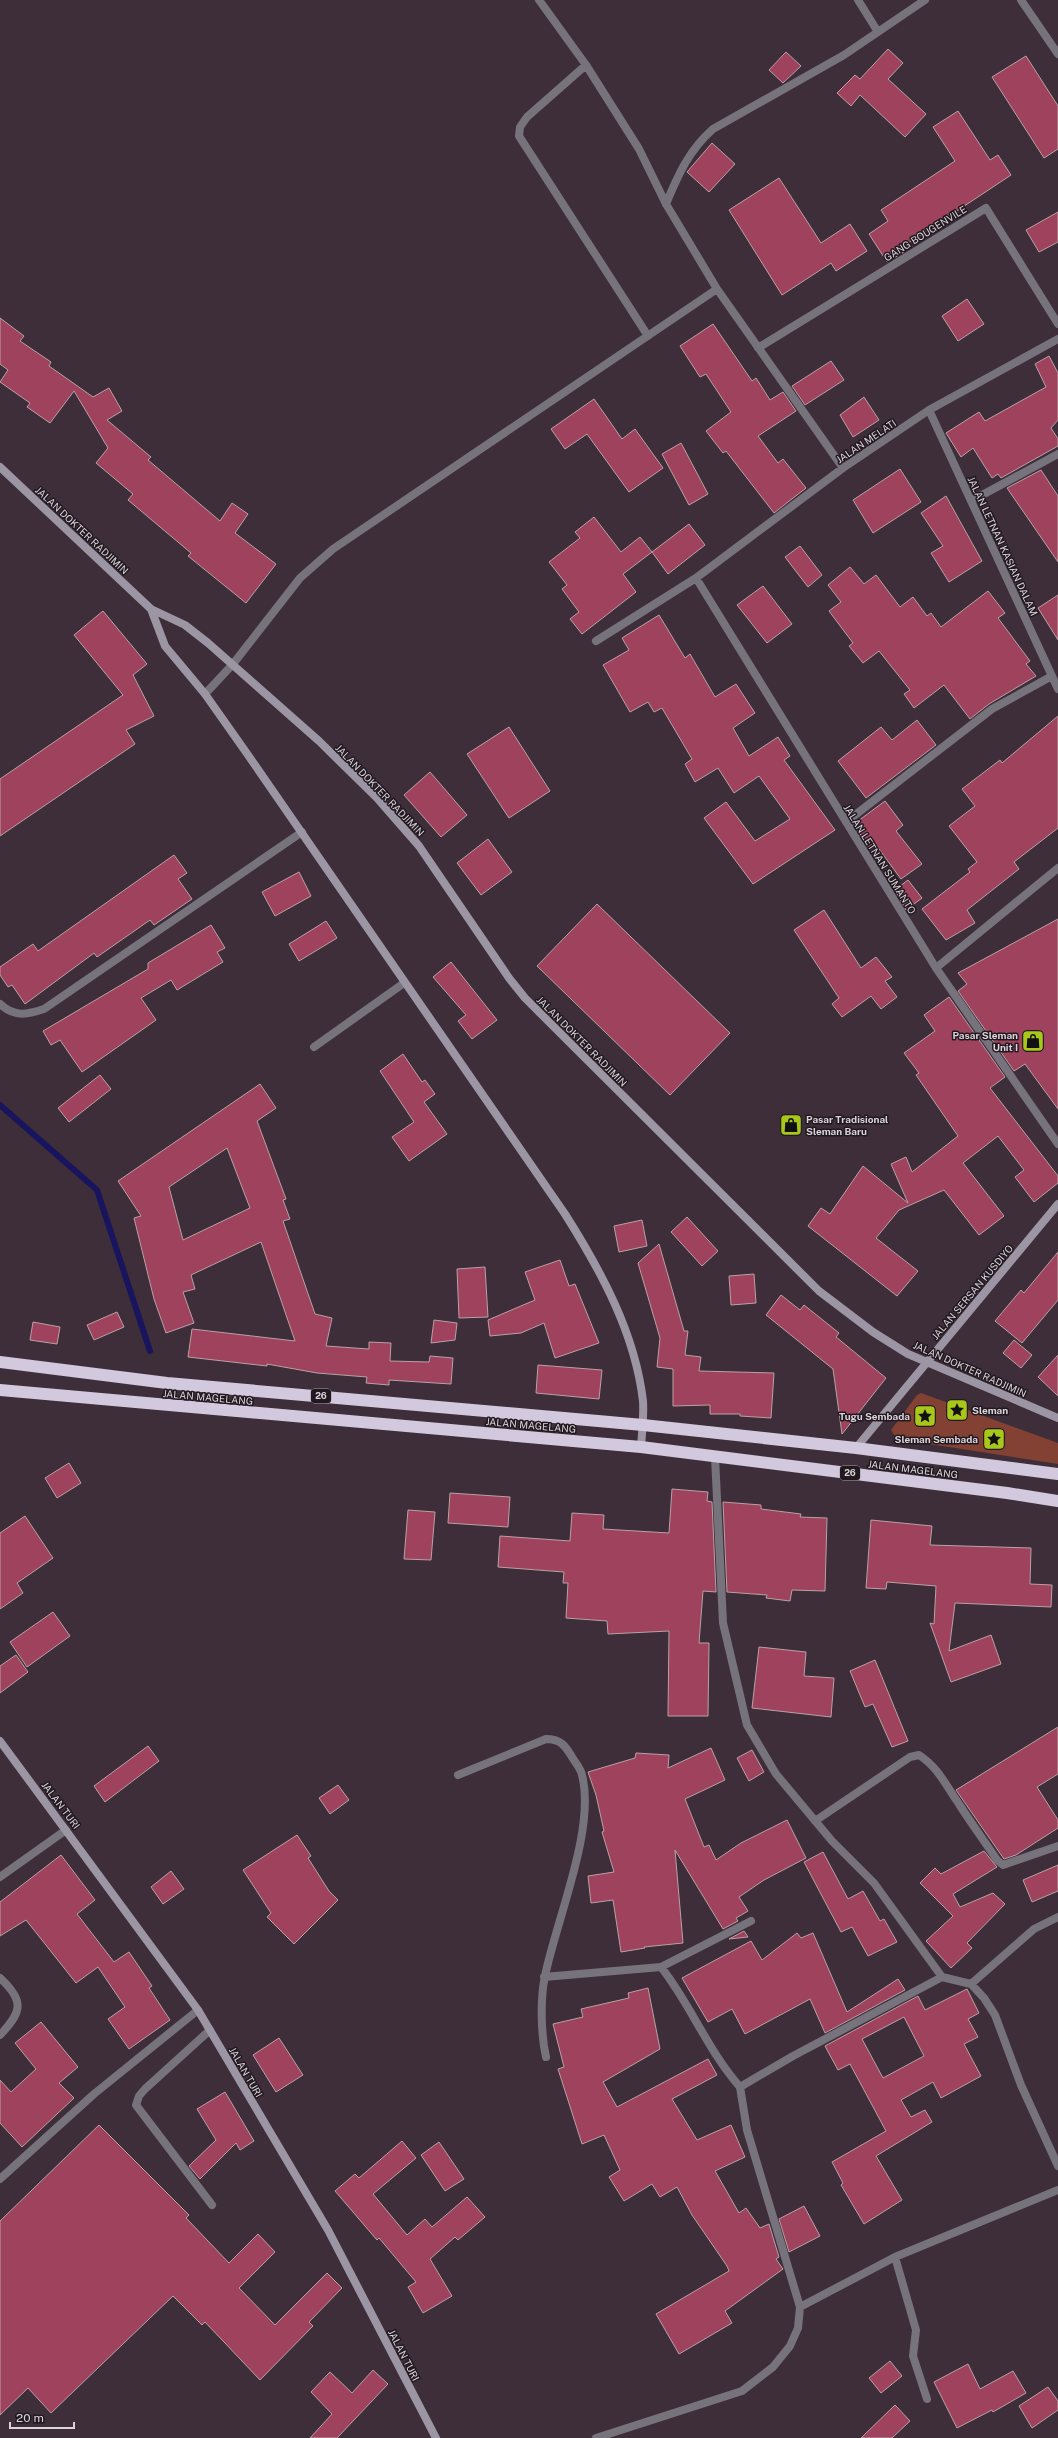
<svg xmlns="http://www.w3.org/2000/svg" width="1058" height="2438" viewBox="0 0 1058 2438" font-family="'Public Sans',sans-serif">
  <rect width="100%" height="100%" fill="#3e2e3a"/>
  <path fill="#824133" d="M921 1393 1058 1443V1464L897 1439 891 1430 917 1395Z"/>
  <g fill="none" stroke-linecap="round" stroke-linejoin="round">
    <path stroke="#19145e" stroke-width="6" d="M0 1105 97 1190 150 1351"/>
  </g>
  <path fill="#9e425e" stroke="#baa1a6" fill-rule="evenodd" d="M888 49 903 63 888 79 926 114 905 137 860 95 851 106 837 93 855 75 860 79Z
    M786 52 801 66 783 83 769 70Z
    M1026 56 1058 106V149L1044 158 992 77Z
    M958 111 990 160 998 155 1011 175 901 248 904 252 887 262 869 234 888 221 881 210 955 161 933 127Z
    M712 143 735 164 709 192 687 172Z
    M779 178 821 243 850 224 867 251 836 271 831 263 782 295 729 210Z
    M1058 212V242L1039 252 1026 230Z
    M967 299 984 324 958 341 942 316Z
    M0 318 24 336 20 341 51 362 49 366 93 397 109 388 122 411 107 420 151 457 148 460 220 521 232 503 248 514 235 533 276 564 246 603 188 556 191 553 128 500 133 494 96 463 108 448 74 391 50 423 27 407 30 403 0 382 8 370 0 364Z
    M713 324 752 381 756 378 770 400 783 392 796 411 758 436 778 463 783 459 806 488 774 513 726 451 723 453 706 431 731 412 706 374 700 377 680 346Z
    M1049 356 1058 373V420L1051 428 1058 439V446L1001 478 998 474 992 478 973 448 961 457 946 433 979 412 985 421 1046 387 1035 364Z
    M831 361 844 380 805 405 792 386Z
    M864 397 879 420 853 437 840 415Z
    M594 399 622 439 635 429 663 468 629 492 587 434 565 449 551 429Z
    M681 443 708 494 689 505 662 454Z
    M900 469 921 502 873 533 853 500Z
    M1041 470 1058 496V562L1007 488Z
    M946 496 982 561 949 582 931 553 943 546 921 513Z
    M594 517 621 552 640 537 652 552 623 574 636 592 582 634 570 619 579 612 562 589 567 585 549 562 580 538 575 532Z
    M689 524 705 545 668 574 652 552Z
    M800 546 822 575 808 587 785 557Z
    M850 567 864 584 876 575 900 607 913 597 927 616 931 613 941 627 988 591 1005 613 998 618 1030 661 1026 664 1036 676 989 704 970 719 944 685 914 708 904 694 910 690 879 651 863 663 849 646 853 643 829 611 841 602 828 585Z
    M763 586 792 624 767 643 737 605Z
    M1058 595V640L1038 608Z
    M103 611 147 664 133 675 154 716 126 730 135 744 0 836V779L123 695 74 635Z
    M659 615 685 658 690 654 715 697 736 684 755 713 733 728 749 756 778 737 790 756 784 760 835 830 753 884 704 818 726 802 755 841 790 819 759 776 734 793 718 768 695 782 685 764 692 759 662 708 654 712 648 702 630 712 603 665 629 650 622 638Z
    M1058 716V828L1014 862 1019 869 967 910 975 923 946 940 922 909 970 872 968 869 977 862 949 826 975 806 962 789 1000 760 1002 763Z
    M917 720 936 745 866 798 838 761 881 727 892 740Z
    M509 727 550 791 509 818 467 754Z
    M430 772 467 815 441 837 404 795Z
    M885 801 903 825 896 831 922 864 901 879 876 845 870 850 854 824Z
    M488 839 512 872 481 895 457 863Z
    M174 855 187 873 178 879 192 899 154 925 150 920 97 957 94 953 25 1004 12 985 8 987 0 975V967L33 944 38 951Z
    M299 872 311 896 275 916 262 892Z
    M908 880 922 898 906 910 895 890Z
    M597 904 730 1033 670 1095 537 966Z
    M824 910 861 968 876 957 892 977 885 981 897 997 881 1009 871 996 842 1017 832 1004 839 998 794 930Z
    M1058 919V1109L1025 1064 1014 1071 958 991 967 984 958 973Z
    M326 921 337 938 299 961 289 944Z
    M211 925 225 948 217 952 223 962 177 990 171 980 141 998 156 1020 82 1072 60 1040 51 1045 43 1031 148 969V963Z
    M451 962 497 1020 472 1039 458 1021 466 1015 433 977Z
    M949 997 1005 1077 990 1088 1058 1176V1183L1034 1202 1015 1177 1024 1170 998 1136 963 1163 1004 1216 979 1235 944 1190 899 1210 876 1238 918 1271 897 1296 808 1226 821 1208 830 1214 863 1166 908 1203 891 1164 906 1157 912 1172 958 1136 916 1075 919 1073 904 1053 935 1031 924 1015Z
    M403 1054 422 1082 425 1080 435 1094 424 1102 447 1134 409 1161 392 1137 414 1122 380 1071Z
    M100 1075 111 1089 69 1122 58 1108Z
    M260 1084 276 1108 257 1121 286 1199 283 1200 290 1219 283 1221 315 1314 332 1318 326 1346 369 1349V1342L391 1343 390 1361 429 1362 430 1356 453 1358 451 1384 389 1380V1385L366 1383 367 1377 317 1373 267 1364V1366L188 1357 192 1329 295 1341 261 1242 191 1275 195 1289 183 1292 194 1323 166 1333 154 1299 134 1218 141 1216 118 1181ZM227 1148 250 1208 183 1240 169 1187Z
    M687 1217 718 1251 702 1266 671 1232Z
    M642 1220 647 1246 619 1252 614 1226Z
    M659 1244 684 1331H688L685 1355 701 1357 699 1371 774 1373 771 1418 740 1416V1414H710V1405L673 1406V1369L657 1367 660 1338 638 1263Z
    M1058 1252V1300L1022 1343 995 1321 1021 1290 1024 1293Z
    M560 1260 569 1286 575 1284 599 1343 555 1358 544 1323 521 1333 490 1336 488 1320 535 1300 525 1272Z
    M485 1267 488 1317 459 1318 457 1269Z
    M754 1274 756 1303 731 1305 729 1276Z
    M781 1295 800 1310 804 1305 839 1333 836 1337 886 1378 842 1434 833 1369 766 1315Z
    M117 1312 124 1327 94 1340 87 1325Z
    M434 1320 457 1323 455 1340 431 1343Z
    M33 1322 60 1327 57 1344 30 1340Z
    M1014 1340 1032 1355 1021 1368 1003 1353Z
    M1058 1355V1396L1038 1377Z
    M538 1365 602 1370 599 1399 536 1393Z
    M69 1463 81 1483 57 1498 45 1478Z
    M672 1489 708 1492 707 1501 712 1502 716 1592 703 1591 699 1643H709L708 1716H668L669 1631 608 1634 607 1621 566 1618 568 1583H563L564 1572 498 1567 500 1536 570 1541 572 1513 604 1515 603 1529 669 1533Z
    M450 1493 510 1497 508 1527 448 1523Z
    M723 1502 761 1505V1509L801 1514 800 1517 827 1518 825 1591 792 1590 790 1601 766 1598 767 1595 727 1592Z
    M408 1510 435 1512 431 1560 404 1559Z
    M25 1516 53 1558 17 1583 23 1593 0 1609V1533Z
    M871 1520 932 1526 930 1545 1031 1548 1030 1584 1052 1585 1051 1607 955 1603 949 1651 991 1635 1001 1664 951 1682 930 1623 934 1624 936 1586 887 1582 886 1589 866 1588Z
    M53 1612 70 1636 27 1667 10 1642Z
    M759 1647 806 1652 804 1676 834 1678 831 1717 752 1708Z
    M16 1655 28 1672 0 1693V1666Z
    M875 1660 908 1741 892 1747 873 1704 865 1707 850 1671Z
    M1058 1727V1774L1037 1787 1058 1820V1828L1016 1855 1004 1859 956 1790Z
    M148 1746 159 1761 105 1802 94 1786Z
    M711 1748 725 1780 685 1799 704 1847 709 1845 716 1860 741 1843 787 1820 806 1858 764 1880 739 1897 748 1911 736 1918 738 1921 723 1929 675 1850 683 1943 644 1947 645 1948 621 1952 613 1900 591 1903 588 1876 614 1872 602 1832 604 1831 596 1795 588 1772 635 1758 636 1753 669 1755 668 1768Z
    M752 1750 764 1772 749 1781 737 1758Z
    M338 1785 349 1800 330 1814 319 1798Z
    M297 1835 311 1856 308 1858 329 1891 338 1900 294 1944 267 1917 271 1913 243 1870Z
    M984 1851 997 1867 953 1894 960 1907 993 1893 1005 1904 967 1943 972 1948 951 1968 926 1941 953 1916 920 1883 935 1868 941 1874Z
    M823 1852 848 1899 863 1891 880 1921 884 1919 897 1942 868 1956 852 1927 841 1932 804 1862Z
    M61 1855 95 1900 77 1914 114 1962 129 1952 152 1986 149 1988 170 2020 129 2049 108 2019 125 2007 98 1967 76 1983 26 1920 0 1936V1902Z
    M1058 1865V1891L1032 1902 1023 1880Z
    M171 1871 184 1889 163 1904 151 1887Z
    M744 1931 748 1937 729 1939Z
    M797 1933 801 1938 813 1933 847 2012 898 1979 905 1990 825 2033 810 1999 745 2034 732 2009 708 2022 682 1978 751 1941 762 1960Z
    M648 1988 660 2049 603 2082 617 2107 708 2059 717 2075 672 2099 697 2140 731 2125 745 2157 715 2171 739 2213 746 2208 760 2228 769 2224 779 2257 776 2259 783 2269 725 2311 732 2323 679 2354 656 2314 729 2271 727 2266 692 2215 677 2187 660 2197 652 2184 624 2201 609 2177 620 2170 604 2135 582 2144 558 2069 564 2067 553 2024 583 2017 581 2009 629 1998 628 1993Z
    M967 1989 979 2013 968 2019 978 2037 964 2044 981 2076 941 2098 933 2082 901 2100 911 2117 925 2110 932 2122 876 2156 902 2200 864 2224 841 2185 843 2183 832 2162 886 2131 850 2064 838 2070 825 2046 918 1996 925 2010ZM904 2017 924 2056 883 2078 862 2039Z
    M41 2022 78 2067 59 2083 74 2098 22 2147 0 2123V2080L11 2092 36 2069 15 2043Z
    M279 2038 303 2075 276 2092 253 2055Z
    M225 2092 254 2141 240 2150 236 2143 200 2179 189 2166 216 2140 197 2109Z
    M99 2125 189 2215 186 2218 229 2263 258 2234 275 2252 239 2288 275 2325 327 2273 342 2288 309 2322 313 2326 260 2380 205 2322 202 2325 173 2296 51 2413 28 2388 0 2415V2221Z
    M402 2141 416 2158 373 2194 407 2235 425 2219 432 2227 467 2197 485 2217 458 2240 455 2237 430 2259 452 2296 423 2313 408 2287 416 2282 379 2238 377 2240 335 2191 355 2174 359 2178Z
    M439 2142 464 2179 445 2191 421 2155Z
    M804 2206 820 2236 789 2252 779 2219Z
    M890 2361 902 2376 881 2393 869 2378Z
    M968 2364 980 2389 1013 2371 1026 2393 993 2412 992 2410 957 2428 934 2382Z
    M373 2370 388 2384 337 2438H310L332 2414 311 2392 330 2372 352 2393Z
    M1048 2387 1058 2401V2410L1032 2428 1019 2406Z
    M895 2405 910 2421 892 2438H861Z"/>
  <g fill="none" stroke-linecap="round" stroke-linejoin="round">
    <path stroke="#77737c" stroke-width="8" d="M314 1047 404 983
      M210 2030 145 2089 139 2096 136 2105 212 2205
      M0 2179 94 2094 198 2010"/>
    <path stroke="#77737c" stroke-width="8" d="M539 0 586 65 639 149 666 204 717 289 843 468
      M858 0 878 32
      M1021 0 1058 54
      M586 65 527 117 520 127 519 136 648 336
      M666 204C678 175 689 150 713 129L844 55 925 0
      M758 348 986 208 1058 324
      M929 410 1058 689
      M971 501 1058 454
      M696 578 936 968 1058 1144
      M596 641 696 578 843 468 929 410 1058 339
      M205 694 233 664 300 578 333 549 717 289
      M846 822 992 709 1052 676
      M936 968 1058 868
      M0 1004C14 1017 26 1015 44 1009L302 832
      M715 1457 723 1623 747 1725 776 1774 832 1841 874 1883 942 1977 971 1984 984 1998 995 2015 1021 2085 1058 2166
      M458 1775 546 1739C560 1739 565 1745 572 1757 575 1762 581 1769 582 1775 596 1829 556 1921 545 1976 540 1999 541 2035 546 2057
      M815 1821 910 1757 919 1755C939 1768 946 1786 959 1804 971 1823 985 1842 997 1860L1003 1865 1058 1846
      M0 1877 66 1830
      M661 1967C691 2005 708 2051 740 2087
      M544 1977 661 1967 751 1921
      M0 1978C25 2001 22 2012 0 2035
      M971 1984 1034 1929 1058 1917
      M895 2257 916 2330 913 2356 927 2399
      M800 2307 895 2257 1058 2190
      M596 2438 742 2391 773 2367 790 2346 798 2328 800 2307 747 2130 740 2087 793 2056 942 1977"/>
    <path stroke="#9c96a4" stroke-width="8" d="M0 467 151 609 165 646 205 694 248 755 565 1214C601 1271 635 1333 643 1401 644 1416 642 1432 641 1447
      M151 609 185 625 208 643 319 741 378 799 419 846 509 978 525 998 819 1291 873 1332 908 1354 1058 1418
      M856 1448 1058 1204
      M0 1741 198 2010 328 2230 436 2438"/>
    <path stroke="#d3c9de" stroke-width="12" d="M0 1362 167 1383 643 1425 856 1448 1058 1474
      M0 1390 641 1447 1007 1493 1058 1501"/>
  </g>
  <defs>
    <g id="shop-square" transform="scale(1.15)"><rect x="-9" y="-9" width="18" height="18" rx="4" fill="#a9c71a" stroke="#20191f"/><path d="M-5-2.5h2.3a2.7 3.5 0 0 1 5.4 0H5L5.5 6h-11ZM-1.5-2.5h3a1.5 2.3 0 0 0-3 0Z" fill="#111"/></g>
    <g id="sight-square" transform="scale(1.15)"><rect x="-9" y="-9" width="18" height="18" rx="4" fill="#a9c71a" stroke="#20191f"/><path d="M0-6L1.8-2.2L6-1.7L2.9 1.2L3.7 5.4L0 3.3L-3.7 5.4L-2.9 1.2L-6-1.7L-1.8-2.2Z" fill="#111"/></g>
  </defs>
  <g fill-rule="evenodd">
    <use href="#shop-square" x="1033" y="1041"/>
    <use href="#shop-square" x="791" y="1125"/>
    <use href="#sight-square" x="957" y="1410"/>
    <use href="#sight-square" x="925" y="1416"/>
    <use href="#sight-square" x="994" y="1439"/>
  </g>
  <g text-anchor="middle" stroke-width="3" stroke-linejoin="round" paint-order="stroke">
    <g fill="#20191f" stroke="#a49ba3" stroke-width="1">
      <rect x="311" y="1389" width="20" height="14" rx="3"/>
      <rect x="840" y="1466" width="20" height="14" rx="3"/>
    </g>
    <g font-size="9" font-weight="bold" fill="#ddd3db">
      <text x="321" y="1399">26</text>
      <text x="850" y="1476">26</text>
    </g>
    <g font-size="10" fill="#ddd3db" stroke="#20191f">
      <text transform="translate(925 233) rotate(-32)" y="4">GANG BOUGENVILE</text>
      <text transform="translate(866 441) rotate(-34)" y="4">JALAN MELATI</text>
      <text transform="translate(82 530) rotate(43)" y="4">JALAN DOKTER RADJIMIN</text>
      <text transform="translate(1003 546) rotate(65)" y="4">JALAN LETNAN KASIAN DALAM</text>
      <text transform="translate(380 790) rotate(46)" y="4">JALAN DOKTER RADJIMIN</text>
      <text transform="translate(880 859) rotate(58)" y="4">JALAN LETNAN SUMANTO</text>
      <text transform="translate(582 1041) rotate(45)" y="4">JALAN DOKTER RADJIMIN</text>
      <text transform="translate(972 1292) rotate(-50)" y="4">JALAN SERSAN KUSDIYO</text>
      <text transform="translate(970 1369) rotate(24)" y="4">JALAN DOKTER RADJIMIN</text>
      <text transform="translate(208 1397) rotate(5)" y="4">JALAN MAGELANG</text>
      <text transform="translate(531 1425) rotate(5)" y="4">JALAN MAGELANG</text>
      <text transform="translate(913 1469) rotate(7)" y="4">JALAN MAGELANG</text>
      <text transform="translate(61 1805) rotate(53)" y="4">JALAN TURI</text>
      <text transform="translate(246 2072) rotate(60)" y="4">JALAN TURI</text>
      <text transform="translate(404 2355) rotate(63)" y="4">JALAN TURI</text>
    </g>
    <g font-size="10" font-weight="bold" fill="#ddd3db" stroke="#20191f" text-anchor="end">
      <text x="1018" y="1039">Pasar Sleman<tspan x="1018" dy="12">Unit I</tspan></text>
      <text x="806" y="1123" text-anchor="start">Pasar Tradisional<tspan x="806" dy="12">Sleman Baru</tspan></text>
      <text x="972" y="1414" text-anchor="start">Sleman</text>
      <text x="910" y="1420">Tugu Sembada</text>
      <text x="978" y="1443">Sleman Sembada</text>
    </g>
  </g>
  <path d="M10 2422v6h64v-6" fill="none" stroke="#ddd3db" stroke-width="2"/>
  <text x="16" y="2422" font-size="12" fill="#ddd3db" stroke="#20191f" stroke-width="3" paint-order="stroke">20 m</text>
</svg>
